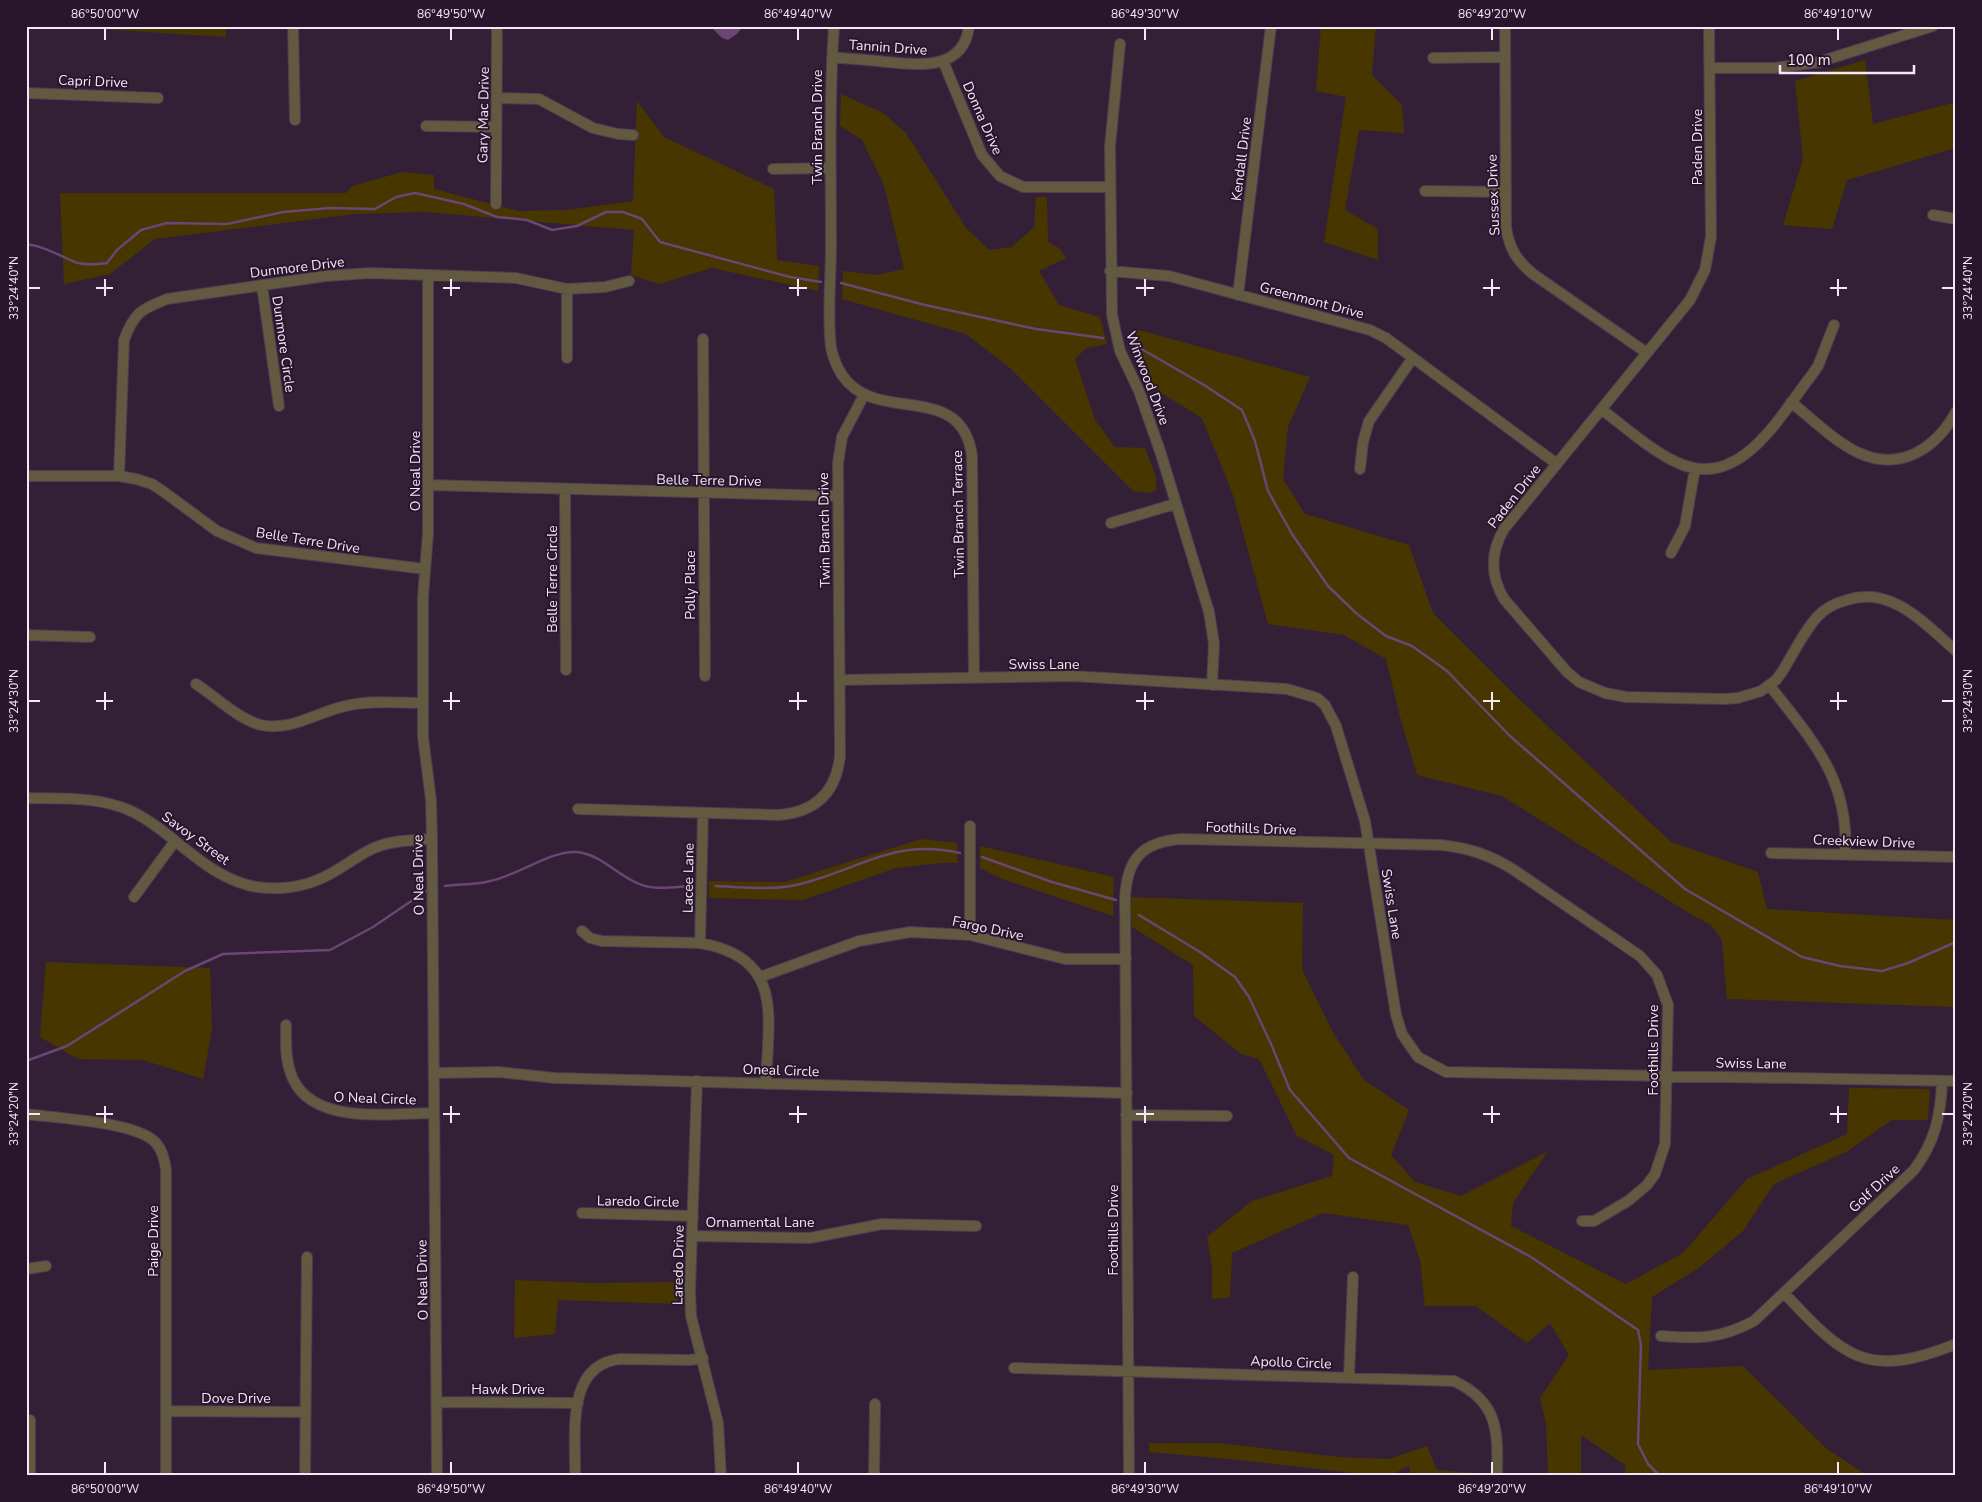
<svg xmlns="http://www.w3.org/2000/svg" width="1982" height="1502" viewBox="0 0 1982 1502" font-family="'Nunito Sans',sans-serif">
  <rect width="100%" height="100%" fill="#332037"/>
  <path fill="#473600" d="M54 26H226V37Z
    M1321 26H1376L1372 75 1402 105 1404 133 1359 130 1345 210 1378 229V260L1324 242 1346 97 1316 91Z
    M1865 60 1873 124 1956 102V148L1847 180 1832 229 1783 225 1803 159 1795 81Z
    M841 94 883 113 906 133 966 228 989 250 1012 247 1034 227 1036 197H1047L1048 242 1059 248 1066 258 1039 271 1059 305 1100 317 1107 344 1086 348 1075 359 1095 420 1115 447 1145 448 1156 477V490L1150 493 1133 491 1010 368 966 334 842 299 843 271 877 275 904 269 884 185 862 140 840 126Z
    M637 101 664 137 774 189 777 260 819 266 818 291 712 268 659 284 631 275 634 230 424 212 355 214 155 239 110 274 64 284 60 193H346L352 186 402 172 434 175V189L519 211 567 210 633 201Z
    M1135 329 1310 377 1288 427 1283 479 1305 514 1409 545 1433 613 1521 701 1671 842 1758 872 1767 909 1956 920V1007L1727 999 1722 940 1711 925 1692 915 1502 796 1417 775 1399 713 1386 659 1344 635 1268 624 1232 492 1202 418 1145 383Z
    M921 839 957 843 958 863H940L896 868 803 900 709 898V881L785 882Z
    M980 846 1114 877 1113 916 1002 879 980 868Z
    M1129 897 1303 903 1302 969 1332 1031 1364 1080 1409 1110 1391 1155 1415 1182 1461 1196 1548 1151 1513 1203 1511 1226 1626 1284 1683 1253 1747 1179 1847 1134 1849 1088 1930 1089 1928 1120H1892L1846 1152 1774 1184 1743 1231 1700 1267 1652 1297 1648 1370 1743 1366 1827 1449 1868 1476H1626L1625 1465 1581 1435V1476H1548L1546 1424 1540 1398 1569 1355 1550 1323 1527 1343 1476 1306H1425L1420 1260 1408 1225 1323 1213 1232 1253 1230 1297 1212 1299V1266L1207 1237 1252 1201 1332 1176 1334 1155 1297 1136 1259 1059 1241 1054 1194 1016 1193 965 1132 927Z
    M46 962 210 968 212 1029 203 1079 143 1060 78 1059 40 1037Z
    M515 1280 591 1283 676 1282 678 1304 558 1300 555 1334 514 1338Z
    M1149 1443H1219L1339 1457 1389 1459 1427 1446 1437 1470 1488 1474 1410 1476 1409 1466 1389 1476H1380L1239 1460 1149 1452Z"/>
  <path fill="#6b4573" d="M710 26H743L738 33 728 40 722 38Z"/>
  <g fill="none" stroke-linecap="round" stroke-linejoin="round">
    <path stroke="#6b4573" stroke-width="2.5" d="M26 244C47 247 57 255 75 262 85 266 97 264 107 263L117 250 141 230 167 223 227 224 283 212 330 208 375 209 396 197 415 193 464 204 497 217 527 220 552 230 577 226 606 212H623L642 219 660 242 790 277 821 282
      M841 283 925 305 1036 329 1103 338
      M1138 347 1204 385 1242 410 1255 441 1268 491 1292 534 1328 586 1357 614 1386 636 1412 646 1447 671 1510 736 1685 889 1802 957 1840 966 1882 971 1908 963 1956 942
      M982 857 1052 882 1116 900
      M445 886C460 884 476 885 490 881 517 876 551 850 577 852 600 854 616 874 637 883 653 891 673 887 690 886
      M716 886C743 887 773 891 800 884 861 869 893 838 960 853
      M1139 915 1200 952 1235 977 1249 997 1271 1044 1290 1090 1349 1158 1531 1257 1638 1330 1641 1345 1638 1444 1648 1464 1660 1476
      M26 1061 67 1046 185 971 223 954 330 950 373 927 426 891"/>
    <g stroke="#4e3c52" stroke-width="12">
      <path id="minor" d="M293 26 295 120
        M834 26C829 99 831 172 831 245 831 279 827 314 831 348 833 357 837 367 842 375 876 426 962 379 972 456L974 678
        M1505 26 1506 227C1509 248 1517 261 1533 274L1647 353
        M1709 26 1711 237 1705 270 1690 300 1504 529C1490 553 1490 575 1504 599L1567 672 1579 682 1605 693 1626 697 1724 699 1738 698 1761 691 1776 680 1782 672C1793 654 1803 633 1817 617 1825 608 1836 603 1847 600 1892 585 1926 625 1956 651
        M1120 44 1110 146 1112 315 1120 351 1139 391 1161 454 1209 612 1214 644 1212 685
        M832 57C850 59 868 60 887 62 918 65 964 71 969 26
        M1433 58 1505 57
        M943 61 982 155 1000 176 1023 187H1110
        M1711 68H1775L1819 62 1933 26
        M26 93 158 98
        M497 98 539 99 593 128 618 134 633 135
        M426 126 496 127
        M773 169 830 168
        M1425 191 1506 192
        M496 204 497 26
        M1933 215 1956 219
        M1110 271 1169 276 1370 330 1386 338 1557 464
        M428 275V533L423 597V737L431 800 432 839 437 1476
        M262 286 279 406
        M567 289V358
        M1238 295 1271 26
        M703 339 705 676
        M1791 402C1812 419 1835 442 1859 453 1901 472 1936 448 1956 412
        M1601 409C1625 427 1649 449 1676 462 1739 493 1779 417 1811 376L1818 366 1834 325
        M1360 469 1363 442 1369 421 1412 359
        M26 476H119L136 479 152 484 164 492 217 531 256 548 425 569
        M119 476 124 340C134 313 141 309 167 299L326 276 370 273 516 278 567 289 605 287 629 281
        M429 485 838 496
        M565 489 566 670
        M1111 523 1175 504
        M1671 553 1685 526 1695 468
        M26 635 90 637
        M839 680 1072 676 1287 689 1317 698 1325 705 1336 726 1365 821 1396 1015 1402 1034 1418 1057 1446 1072 1956 1081
        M196 684C216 697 238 719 261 725 292 732 320 710 350 705 373 700 399 703 423 703
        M1770 686C1812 740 1850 780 1845 854
        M26 798C62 799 98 796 131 811 175 832 206 879 257 887 285 891 313 885 337 870 351 862 364 851 379 846 396 840 415 840 432 839
        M578 809 779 815C815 812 836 793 840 756L838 463 842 437 864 395
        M1771 853 1956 857
        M134 897 175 841
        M582 931 590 938 602 941 700 943C785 958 768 1017 766 1084
        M970 935V826
        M700 943 703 813
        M760 977 859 941 910 932 970 935 1065 959H1126
        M286 1025C286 1040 285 1057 290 1071 306 1127 389 1113 434 1113
        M434 1073 499 1072 555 1078 1127 1093
        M697 1081 690 1290 691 1316 718 1423 721 1476
        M26 1114C55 1118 138 1122 156 1143 163 1151 165 1161 166 1171V1476
        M1126 1115 1227 1116
        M582 1213 693 1216
        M692 1236 810 1238 882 1224 976 1226
        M26 1269 46 1266
        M1784 1293C1844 1357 1866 1380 1956 1344
        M1661 1336C1699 1339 1720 1339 1754 1321L1914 1170C1935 1142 1941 1115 1942 1081
        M1014 1368 1454 1381C1499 1402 1498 1432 1497 1476
        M1349 1377 1353 1277
        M437 1402 578 1403
        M166 1411 305 1412
        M30 1476V1420
        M305 1476 307 1257
        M575 1476C576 1434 565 1365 620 1359L690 1360 703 1358
        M874 1476 875 1404
        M1129 1476 1125 898C1127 859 1142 842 1181 839L1441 845C1469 848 1490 855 1514 870L1640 956 1657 975 1668 1005 1665 1144 1655 1174 1647 1185 1628 1201 1594 1221H1582"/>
    </g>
    <use href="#minor" stroke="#625941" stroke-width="10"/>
  </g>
  <path fill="none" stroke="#f4e7f7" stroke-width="2" d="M105 28V40M451 28V40M798 28V40M1145 28V40M1492 28V40M1838 28V40M105 279V296M451 279V296M798 279V296M1145 279V296M1492 279V296M1838 279V296M28 288H40M96 288H113M443 288H460M789 288H807M1136 288H1154M1483 288H1500M1830 288H1847M1942 288H1954M105 692V710M451 692V710M798 692V710M1145 692V710M1492 692V710M1838 692V710M28 701H40M96 701H113M443 701H460M789 701H807M1136 701H1154M1483 701H1500M1830 701H1847M1942 701H1954M105 1106V1123M451 1106V1123M798 1106V1123M1145 1106V1123M1492 1106V1123M1838 1106V1123M28 1114H40M96 1114H113M443 1114H460M789 1114H807M1136 1114H1154M1483 1114H1500M1830 1114H1847M1942 1114H1954M105 1462V1474M451 1462V1474M798 1462V1474M1145 1462V1474M1492 1462V1474M1838 1462V1474"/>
  <g text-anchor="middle" stroke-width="4" stroke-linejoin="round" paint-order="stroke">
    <g font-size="14" fill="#f4e7f7" stroke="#29162d">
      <text transform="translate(888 47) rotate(4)" y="5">Tannin Drive</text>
      <text transform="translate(93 81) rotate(2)" y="5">Capri Drive</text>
      <text transform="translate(483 115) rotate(-89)" y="5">Gary Mac Drive</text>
      <text transform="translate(983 118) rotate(66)" y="5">Donna Drive</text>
      <text transform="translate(817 127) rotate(-90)" y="5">Twin Branch Drive</text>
      <text transform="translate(1697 147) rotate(-90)" y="5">Paden Drive</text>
      <text transform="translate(1241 159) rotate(-83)" y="5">Kendall Drive</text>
      <text transform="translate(1493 195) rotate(-92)" y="5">Sussex Drive</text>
      <text transform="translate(297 267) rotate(-7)" y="5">Dunmore Drive</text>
      <text transform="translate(1312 300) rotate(15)" y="5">Greenmont Drive</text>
      <text transform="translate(284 344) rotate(82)" y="5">Dunmore Circle</text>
      <text transform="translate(1148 378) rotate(69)" y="5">Winwood Drive</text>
      <text transform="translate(415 471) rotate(-90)" y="5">O Neal Drive</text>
      <text transform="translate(709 480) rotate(1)" y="5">Belle Terre Drive</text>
      <text transform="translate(1514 496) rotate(-52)" y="5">Paden Drive</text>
      <text transform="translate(958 514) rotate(-91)" y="5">Twin Branch Terrace</text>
      <text transform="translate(824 530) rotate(-91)" y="5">Twin Branch Drive</text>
      <text transform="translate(308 540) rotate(9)" y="5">Belle Terre Drive</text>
      <text transform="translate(552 579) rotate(-90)" y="5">Belle Terre Circle</text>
      <text transform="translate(690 585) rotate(-90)" y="5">Polly Place</text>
      <text x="1044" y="669">Swiss Lane</text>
      <text transform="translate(1251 828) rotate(2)" y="5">Foothills Drive</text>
      <text transform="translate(196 838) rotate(36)" y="5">Savoy Street</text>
      <text transform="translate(1864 841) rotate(2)" y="5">Creekview Drive</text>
      <text transform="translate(418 875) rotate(-91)" y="5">O Neal Drive</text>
      <text transform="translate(688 878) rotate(-89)" y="5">Lacee Lane</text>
      <text transform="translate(1392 904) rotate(81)" y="5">Swiss Lane</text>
      <text transform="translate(988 928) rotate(12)" y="5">Fargo Drive</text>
      <text transform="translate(1653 1050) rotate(-90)" y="5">Foothills Drive</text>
      <text transform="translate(1751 1063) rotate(1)" y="5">Swiss Lane</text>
      <text transform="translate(781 1070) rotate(2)" y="5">Oneal Circle</text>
      <text transform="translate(375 1098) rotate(2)" y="5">O Neal Circle</text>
      <text transform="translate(1874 1188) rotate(-43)" y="5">Golf Drive</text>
      <text transform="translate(638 1201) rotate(1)" y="5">Laredo Circle</text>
      <text x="760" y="1227">Ornamental Lane</text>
      <text transform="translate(1113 1230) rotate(-90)" y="5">Foothills Drive</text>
      <text transform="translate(153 1241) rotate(-90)" y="5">Paige Drive</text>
      <text transform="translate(678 1265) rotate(-89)" y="5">Laredo Drive</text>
      <text transform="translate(422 1280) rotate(-91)" y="5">O Neal Drive</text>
      <text transform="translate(1291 1362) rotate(2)" y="5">Apollo Circle</text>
      <text x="508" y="1394">Hawk Drive</text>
      <text x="236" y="1403">Dove Drive</text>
    </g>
  </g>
  <rect width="1982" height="1502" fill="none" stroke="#29162d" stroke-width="55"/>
  <path d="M1780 65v8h134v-8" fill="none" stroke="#f4e7f7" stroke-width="2.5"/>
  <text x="1787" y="65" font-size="15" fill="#f4e7f7" stroke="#29162d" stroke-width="4" paint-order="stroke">100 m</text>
  <rect x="28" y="28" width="1926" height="1446" fill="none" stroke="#f4e7f7" stroke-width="2"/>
  <g font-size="12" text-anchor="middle" fill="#f4e7f7">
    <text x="105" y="18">86°50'00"W</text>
    <text x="451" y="18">86°49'50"W</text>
    <text x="798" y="18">86°49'40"W</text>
    <text x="1145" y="18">86°49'30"W</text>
    <text x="1492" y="18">86°49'20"W</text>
    <text x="1838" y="18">86°49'10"W</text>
    <text transform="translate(14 288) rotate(-90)" y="4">33°24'40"N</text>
    <text transform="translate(1968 288) rotate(-90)" y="4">33°24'40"N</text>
    <text transform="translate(14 701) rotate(-90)" y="4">33°24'30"N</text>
    <text transform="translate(1968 701) rotate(-90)" y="4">33°24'30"N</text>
    <text transform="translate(14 1114) rotate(-90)" y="4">33°24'20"N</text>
    <text transform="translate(1968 1114) rotate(-90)" y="4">33°24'20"N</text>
    <text x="105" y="1493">86°50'00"W</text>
    <text x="451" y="1493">86°49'50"W</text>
    <text x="798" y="1493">86°49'40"W</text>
    <text x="1145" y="1493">86°49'30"W</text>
    <text x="1492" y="1493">86°49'20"W</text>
    <text x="1838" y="1493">86°49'10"W</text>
  </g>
</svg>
